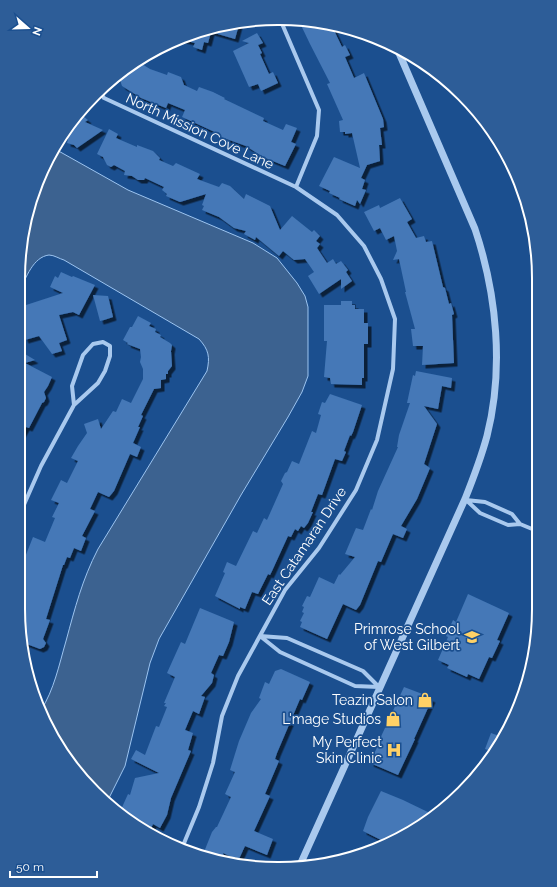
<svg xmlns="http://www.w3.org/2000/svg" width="557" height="887" viewBox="0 0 557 887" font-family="Raleway,sans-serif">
  <defs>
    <filter id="shadow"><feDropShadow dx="3.5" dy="3.5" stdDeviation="0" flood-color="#0009"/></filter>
  </defs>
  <rect width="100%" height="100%" fill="#1b4f8f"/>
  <path fill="#3c6290" stroke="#9cc4f0" d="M55 149 128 190 253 243 277 258 297 283 305 296 308 307V376L302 392 288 417 241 495 159 639 150 663 125 766 107 802 62 753 41 710C54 690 59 665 66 641 75 608 82 580 98 549L207 371C210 357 209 350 199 339L64 260C60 259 54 255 49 255 33 257 26 278 20 290V245L38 179Z"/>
  <path fill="#4478b7" filter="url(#shadow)" d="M298 19 331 24 342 47 345 45 350 55 345 57 354 78 364 73 383 119 384 127 380 128 382 145H379L380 161 367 165 361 178 365 180 362 189 366 190 360 204 357 200 355 206 339 199 340 198 329 193 330 191 319 186 334 157 360 168 352 133 345 134V132H340L339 121 343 120 327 84 330 83 310 44Z
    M240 21 235 39 211 32 208 43 204 42 202 50 193 47 195 43 179 39 195 32Z
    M257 33 263 43 258 45 262 53 260 54 269 74 273 72 278 83 261 91 258 84 249 87 233 51 249 43 242 41Z
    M137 61 150 69 167 75 168 72 181 77 184 85 197 91 199 87 213 92 225 98 224 99 264 118 263 121 283 130 286 124 297 128 291 142 296 144 285 166 263 157 246 146 218 136 219 134 182 117 185 110 168 103 166 108 141 98 122 86 120 80 114 78Z
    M79 113 88 120 85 122 103 130 77 148 74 145 67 143 68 139 64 134 72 120Z
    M109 129 118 134 116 138 137 147V145L153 151 160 158 159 160 173 166 176 163 200 174 197 179 219 187 222 183 230 186 244 199 246 194 270 206 280 230 292 216 312 232 314 230 320 236 316 241 320 244 317 248 327 263 333 259 336 264 341 261 348 270 346 272 352 281 341 289V279L319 294 308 276 314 272 305 259 294 260 283 251 279 256 256 237 255 240 244 234 246 231 234 228 219 217 202 210 204 206 202 205 206 194 180 202 166 196 167 194 162 190 164 187 145 178 144 180H138L132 176 124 175 125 171 114 165 111 167 107 165 103 157 97 154Z
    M400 198 412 219 407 222 416 238 424 236 426 242 432 241 443 287 445 288 449 304 451 303 454 314 452 315 454 363 422 365 423 346H413L411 329H415L405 292H406L399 259 393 260 397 251 394 236 386 240 380 228 374 231 364 212 379 205 380 208Z
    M61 272 72 277 73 276 95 285 79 315 73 312 59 315 67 340 59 343 62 351 52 354 39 336 25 340 20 324V311L25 310 23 306 63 293 50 287 55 276 58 278Z
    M93 295 108 296 113 317 104 320 100 321Z
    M341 301H352V305H355V309H364V323H368V344H364V378H362V385L331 384 330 378 324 377 327 341H324V305H341Z
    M138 316 151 323 149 326 156 329 155 332 161 335 160 337 170 343 172 345 171 351 172 366 168 371V374H166V379L161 380V388L154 389 141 415 143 416 138 427H140L133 443 141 447 137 457 130 454 114 491 109 497 98 492 90 509 95 511 82 536 86 538 81 551 74 548 70 558 67 557 64 565H63L46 619 50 620 43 639 46 643 44 647 40 649 24 643 18 603 24 584 18 581V575L33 537 45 542 55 518 52 517 59 503 51 500 61 480 67 483 78 461 71 458 78 446 87 433 84 424 98 419 101 429 113 411 116 412 122 399 131 403 143 379V369L140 362 141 357 140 349 127 344 128 343 123 340 130 327H132Z
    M20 351 35 360 25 363 52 377 48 386 44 392 46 398 44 402 42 403 29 428 26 427 19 440Z
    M416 371 452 378 451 388 442 386 438 409 424 406 437 424 424 464 430 468 417 499 401 526 407 529 403 538 393 534 381 562 378 561 360 605 356 610 343 604 327 639 300 627 302 622 300 621 304 613 302 612 304 607 302 606 307 596 310 597 319 577 334 584 339 574 340 575 355 557 345 554 356 528 363 530 371 509 372 510 378 491 398 447H397L399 435 410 403H407L413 375 415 376Z
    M330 394 362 405 353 432 351 436 350 435 344 451 346 452 342 461 335 459 322 495 318 494 311 512H313L308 523 304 528 301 526 298 531 295 529 291 537 288 536 272 571 270 575 268 574 258 594 252 592 245 609 240 607V609L215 596 225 573 223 572 227 562 236 566 253 531 257 533 264 518 267 520 283 484 281 481 285 473 287 472 292 461 299 464 312 431 316 433 321 415 318 414 322 402 325 403Z
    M468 594 509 613 497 640 500 641 492 658 489 657 479 679 468 674 467 677 447 668 449 665 438 660 448 637 446 636 453 620 456 622Z
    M200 608 234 622 229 642 223 656 219 655 211 673 214 675 212 683 201 696 205 697 199 714 193 711 185 730 193 733 188 750 191 751 171 798 167 815 160 828 153 824 150 831 119 814 128 794 130 795 135 778 159 773 131 759 136 750 145 755 156 726 159 727 167 707 164 706 166 703H164L175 677 167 673 181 642 185 644Z
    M281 669 310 682 302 700 300 699 277 753 275 759 279 761 265 794 270 796 254 831 273 839 267 855 245 846 239 859 235 857 234 858 223 853 225 861 202 857 212 832 216 827H217L231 797 225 794 235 772 230 770 239 741 251 713 261 699 259 698 265 682 269 684 275 671Z
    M404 687 425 695 424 696 432 699 414 739H415L398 775 370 763 379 743H378Z
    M491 733 502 737 494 752 485 749Z
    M381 791 403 800 434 815 423 825 386 842 381 840 363 831 368 817Z"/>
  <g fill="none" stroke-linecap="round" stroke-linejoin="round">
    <path stroke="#a9c9ee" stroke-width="4" d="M280 19 319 110 317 136 296 187
      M99 91 104 98 296 187 337 215 364 246 381 279 395 319 393 369 377 440 356 490 319 548 285 590 238 676 222 716 213 763 199 807 182 848
      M465 499 480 513 508 525 520 524 537 531
      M466 500 485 502 512 514 520 524
      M19 516 41 466 74 405 98 383 105 371 110 356V346L103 342 93 344 83 355 72 386 74 405
      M260 636 287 638 363 671 379 687
      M260 636 280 652 355 686 379 687"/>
    <path stroke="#a9c9ee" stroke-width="7" d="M300 865 465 499C473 479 481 458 487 436 504 369 497 295 475 229L396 46"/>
  </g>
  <defs>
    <g id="school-bare" transform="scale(1.2)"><path d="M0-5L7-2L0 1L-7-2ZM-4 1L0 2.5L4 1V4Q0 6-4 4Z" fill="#ffd166" stroke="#1b4f8f" stroke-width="2.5" paint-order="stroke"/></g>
    <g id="shop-bare" transform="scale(1.2)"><path d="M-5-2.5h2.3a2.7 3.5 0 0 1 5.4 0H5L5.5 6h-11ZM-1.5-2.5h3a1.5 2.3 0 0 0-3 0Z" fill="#ffd166" stroke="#1b4f8f" stroke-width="2.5" paint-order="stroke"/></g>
    <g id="hospital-bare" transform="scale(1.2)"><path d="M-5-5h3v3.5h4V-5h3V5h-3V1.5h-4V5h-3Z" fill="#ffd166" stroke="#1b4f8f" stroke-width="2.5" paint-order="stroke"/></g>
  </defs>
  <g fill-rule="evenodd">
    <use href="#school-bare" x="472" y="637"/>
    <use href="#shop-bare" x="425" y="700"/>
    <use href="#shop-bare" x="393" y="719"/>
    <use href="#hospital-bare" x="394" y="750"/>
  </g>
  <g text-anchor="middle" stroke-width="3.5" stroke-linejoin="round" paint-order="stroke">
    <g font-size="14" fill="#fff" stroke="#1b4f8f">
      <text transform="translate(200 131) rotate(25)" y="5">North Mission Cove Lane</text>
      <text transform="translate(304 546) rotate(-56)" y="5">East Catamaran Drive</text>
    </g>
    <g font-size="14" fill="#fff" stroke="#1b4f8f" text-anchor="end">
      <text x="460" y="634">Primrose School<tspan x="460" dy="16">of West Gilbert</tspan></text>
      <text x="413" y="705">Teazin Salon</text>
      <text x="381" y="724">L'mage Studios</text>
      <text x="382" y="747">My Perfect<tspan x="382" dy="16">Skin Clinic</tspan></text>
    </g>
  </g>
  <path d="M0 0H557V887H0ZM278 25H279A253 253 0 0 1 532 278V609A253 253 0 0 1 279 862H278A253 253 0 0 1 25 609V278A253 253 0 0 1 278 25Z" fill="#2d5d98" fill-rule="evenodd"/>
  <path fill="none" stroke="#fff" stroke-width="2" d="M278 25H279A253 253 0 0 1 532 278V609A253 253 0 0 1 279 862H278A253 253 0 0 1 25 609V278A253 253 0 0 1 278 25Z"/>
  <g transform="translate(28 28) rotate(110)" stroke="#1b4f8f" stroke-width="3" paint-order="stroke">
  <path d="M0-3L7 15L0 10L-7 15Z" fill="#ffffff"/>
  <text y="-6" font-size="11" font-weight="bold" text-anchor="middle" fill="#ffffff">N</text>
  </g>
  <path d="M10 871v6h87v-6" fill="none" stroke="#ffffff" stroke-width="2"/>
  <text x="16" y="871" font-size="12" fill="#ffffff" stroke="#1b4f8f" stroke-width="3" paint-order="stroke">50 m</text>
</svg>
